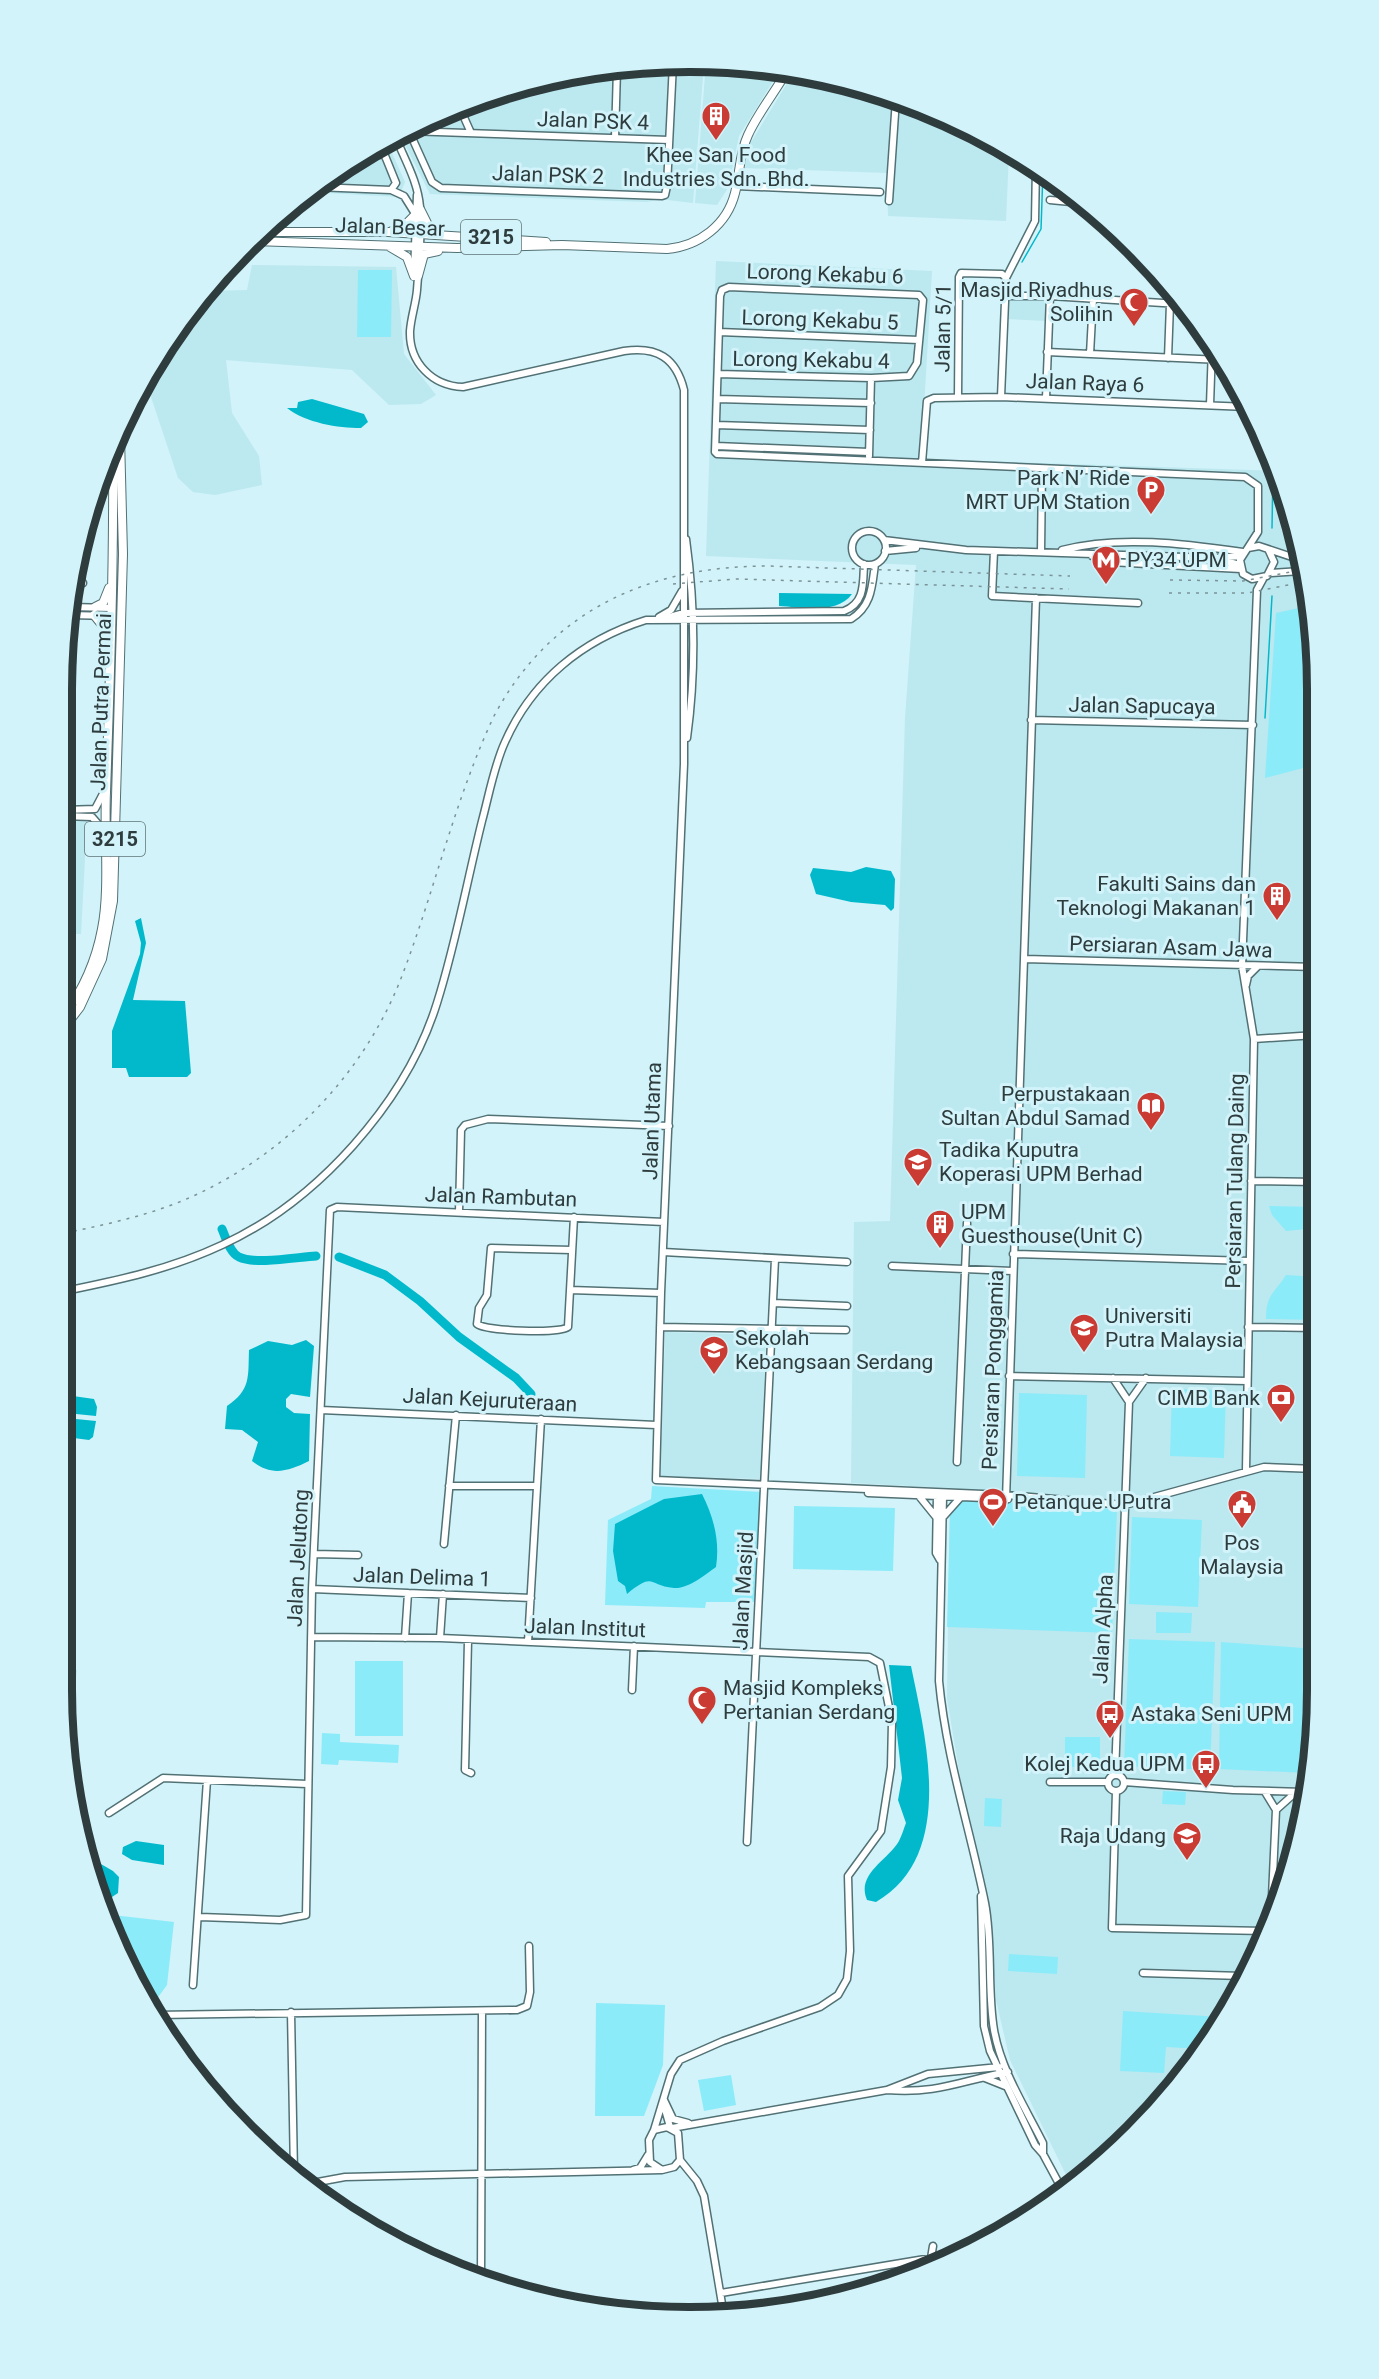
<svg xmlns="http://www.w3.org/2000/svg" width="1379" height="2379" viewBox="0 0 1379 2379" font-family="Roboto,sans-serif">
  <rect width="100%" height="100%" fill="#d1f3f9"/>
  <path fill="#bce8ef" d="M689 62 704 63 693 203 659 199 647 202 430 194 400 135 449 109 567 74Z
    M706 63 780 70 739 136 728 188 717 205 695 203Z
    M794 72 812 74 930 109 1009 152 1006 221 888 216 887 173 745 168 750 144Z
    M387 142 405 182 399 197 310 192 340 168Z
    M716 261 932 271 921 459 1277 471 1284 488 1316 648V1731L1284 1892 1212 2038 1103 2162 1071 2185 1010 2060 996 2000 989 1911 962 1789 947 1698 950 1488 851 1483 854 1222 890 1221 905 718 916 565 706 556Z
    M252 265 396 267 404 354 436 395 421 404 389 405 352 370 226 360 232 413 259 456 262 485 215 495 193 492 178 478 151 397V374L167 341 208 291 247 290Z
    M1007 298H1048L1047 321 1006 319Z
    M63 819 87 820 81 934H64Z
    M665 1332 766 1335 761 1479 660 1476Z
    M67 1669 77 1670 67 1746Z"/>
  <path fill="#8cebf9" d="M358 270H392L391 337H357Z
    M1308 606 1316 648V768L1307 767 1265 778 1276 613Z
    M1269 1206 1316 1207V1228L1286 1231 1272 1215Z
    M1286 1275 1302 1276 1316 1285V1320L1266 1319C1266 1294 1274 1294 1286 1275Z
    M1172 1389 1226 1390 1224 1458 1170 1456Z
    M1019 1393 1087 1395 1085 1478 1017 1476Z
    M652 1486 762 1492 758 1602H706L705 1608 605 1605 608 1520 651 1499Z
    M962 1500 1117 1509 1112 1633 947 1627 950 1515Z
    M794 1506 895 1508 893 1571 793 1569Z
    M1132 1517 1202 1520 1198 1607 1129 1604Z
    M1156 1612 1192 1613 1191 1633H1156Z
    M1129 1639 1215 1642 1210 1770 1124 1766Z
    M1221 1642 1316 1649V1731L1308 1773 1219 1769Z
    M355 1661H403V1736H355Z
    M322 1733 340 1734V1742L399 1745 398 1763 339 1760 338 1765 321 1764Z
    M1065 1737H1100V1767H1065Z
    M1163 1791 1186 1792 1185 1805 1162 1804Z
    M985 1798 1002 1799 1001 1827 984 1826Z
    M104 1914 174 1922 167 1985 151 2007 126 1968Z
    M1009 1954 1058 1957 1057 1974 1008 1971Z
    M596 2003 665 2005 663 2065 644 2116H595Z
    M1123 2011 1222 2017 1212 2038 1202 2049 1166 2047 1164 2073 1120 2071Z
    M731 2075 736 2105 704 2111 698 2080Z"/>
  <path fill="#02b9cc" d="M312 399 364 414 368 422 361 428C338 428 306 423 287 408H297L298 402Z
    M779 593 852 594C837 615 802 607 779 606Z
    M866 867 891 871 895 879 894 908 891 911 885 905 851 902 816 894 810 875 813 868 851 872Z
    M141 918 146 943 133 1000 185 1001 191 1073 187 1077H129L126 1068H112V1031L140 954 141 943 135 921Z
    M306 1340 314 1346 310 1397 291 1394 286 1399V1407L294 1413 310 1414 309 1461C289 1471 271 1477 252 1461L258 1442 242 1430 225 1429 227 1406C251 1390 248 1377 249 1350L268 1341 292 1345Z
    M66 1395 94 1399 97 1407 96 1416 66 1413Z
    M66 1418 96 1421 93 1437 89 1440 66 1437Z
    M702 1494C714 1518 720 1541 716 1567 705 1575 688 1589 674 1588 648 1586 655 1571 627 1594L625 1586 618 1581 613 1551 615 1524 664 1499Z
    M889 1665 911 1666C926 1739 956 1856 876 1902L867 1900C856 1874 887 1861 899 1841 902 1835 904 1828 906 1823L898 1800 902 1778Z
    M136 1841 164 1845V1865L132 1860 122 1854 123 1847Z
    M87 1856 113 1871 119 1877 118 1893 112 1897 95 1892Z"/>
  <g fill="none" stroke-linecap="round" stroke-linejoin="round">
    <path stroke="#02b9cc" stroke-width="1.5" d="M1022 262 1041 229 1043 171
      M1272 528 1273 470 1276 469
      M66 632H74
      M1265 718 1272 596"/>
    <path stroke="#02b9cc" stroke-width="9" d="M222 1229C226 1238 230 1253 239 1257 255 1265 298 1257 316 1256
      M339 1257 385 1275 420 1301 459 1337 516 1378 531 1394"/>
    <g stroke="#527175" stroke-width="9">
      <path id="minor" d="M459 106 471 133
        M408 131 669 140
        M409 131 432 182 441 188 662 196 665 195 667 186 673 63
        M396 138C405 160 418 182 420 207 422 234 419 263 417 290 416 303 411 317 410 331 409 362 432 386 463 387L624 351C657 346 676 358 684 390V764L661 1293 656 1480 1006 1495 1125 1505 1264 1467 1316 1469
        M615 138 617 69
        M381 146 396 183 391 190
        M365 154 385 155
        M736 186 880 192
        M316 187 391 190 404 196 414 212
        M1050 200 1081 203
        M889 201 896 99
        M414 272 417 195
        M1005 296H1050L1179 304
        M719 332 919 340
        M1047 352 1221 360
        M1090 354 1093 299
        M1168 358 1170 304
        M718 374 871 378 909 376 917 363 923 300 919 295 729 287 722 290 720 296 715 452 717 454 1245 477 1258 486V532L1240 560 1243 574 1252 579 1267 576 1274 562 1269 551
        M958 396 959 277 961 273 1002 274 1006 278
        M1001 397 1006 278 1035 221 1036 166
        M1046 398 1050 296
        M717 399 871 403
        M1210 405 1212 347
        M716 425 870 430
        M716 446 869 452
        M869 456 871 378
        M922 463 927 401 934 398 1001 397 1248 407
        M852 548a17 17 0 1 1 34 0a17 17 0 1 1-34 0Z
        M85 539 88 536 87 524
        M686 539C695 605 696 672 687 738
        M884 540 966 550 1215 558 1241 556
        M1248 548 1259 546 1298 559
        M1062 550C1120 535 1185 544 1243 552
        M885 551 916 548
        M994 551 992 596 1138 603
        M1041 552 1042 469
        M1092 556 1110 562 1241 569
        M1217 559 1240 565
        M1271 573 1301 571
        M76 583H83
        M71 607 111 608
        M70 615 111 616
        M659 617 671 610 682 591
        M666 618 684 613 844 611C865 603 863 584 864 564
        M1031 720 1253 725
        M63 799 69 789 72 655 63 645
        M63 810 95 809 105 790
        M63 816 92 817 105 832
        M64 825 70 832 64 923
        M1025 959 1316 967
        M1246 985 1248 976 1257 967
        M1254 1039 1316 1035
        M1251 1181 1316 1182
        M459 1212 461 1130 465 1125 488 1119 669 1126
        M572 1250 491 1248 487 1295 479 1308 477 1324C486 1331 559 1334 568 1327L574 1217
        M663 1252 847 1262
        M1013 1254 1249 1261
        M892 1266 1012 1271
        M570 1290 661 1293
        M65 1291C119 1280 171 1269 222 1245 316 1202 406 1103 437 1003 456 943 467 881 482 821 489 795 494 766 505 742 532 681 582 640 646 620L851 619C872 606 872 586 875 564
        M773 1303 847 1306
        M660 1327 846 1330
        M1248 1327 1316 1328
        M1009 1376 1247 1381
        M1113 1378 1129 1402 1115 1775
        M1129 1402 1146 1378
        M321 1410 656 1425
        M957 1462 967 1223
        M1246 1470 1254 1039 1242 966 1257 590 1263 579
        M449 1486H535
        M868 1493 1008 1499
        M937 1494 943 1497 939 1681C946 1757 970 1829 985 1903 993 1944 987 1989 994 2030 1001 2070 1025 2107 1043 2143V2154
        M939 1494 937 1496 936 1553 940 1560
        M919 1496 936 1517
        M1006 1500 1036 598
        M943 1517 960 1498
        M444 1544 456 1415
        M314 1554 358 1555
        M312 1589 531 1598
        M311 1637 440 1638 869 1657 880 1663 892 1722 891 1767 881 1831 848 1876 850 1951 847 1979 838 1995 820 2007 723 2041 680 2060 671 2074 654 2130
        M405 1638 408 1593
        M440 1638 443 1594
        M468 1641 465 1770 471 1773
        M528 1642 541 1419
        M632 1690 634 1646
        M1108 1783a8 8 0 1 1 16 0a8 8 0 1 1-16 0Z
        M1050 1782H1108
        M1124 1782 1233 1790 1304 1792
        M1116 1791 1112 1928 1265 1931
        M1265 1792 1276 1810 1271 1918
        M1276 1810 1295 1793
        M109 1813 163 1778 307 1784
        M747 1842 775 1259
        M981 1896 984 2026 990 2051 1035 2145 1043 2154 1063 2191
        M200 1917 280 1920 306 1915 312 1589 330 1210 337 1207 664 1222
        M1143 1973 1242 1976
        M193 1985 207 1780
        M291 2012 294 2173
        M156 2015 517 2010 527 2006 530 1992 529 1946
        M985 2078 1005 2086
        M887 2090 928 2074 999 2067
        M664 2100 673 2119 688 2123
        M664 2106 670 2127
        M667 2127 678 2133 680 2160 674 2167 662 2170 650 2162 649 2140 654 2130Z
        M672 2128 887 2090C938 2094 960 2081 1008 2072
        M680 2160 697 2181 704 2196 724 2316
        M633 2170 640 2168 648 2155
        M307 2184 345 2177 662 2170
        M481 2279 482 2012
        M721 2293 931 2258 933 2246"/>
    </g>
    <g stroke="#527175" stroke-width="10">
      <path id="major" d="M420 209 429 227 439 233
        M262 232H388L546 242
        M390 232 406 224 414 216
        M251 241 457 248 562 245 667 249C699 246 727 225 735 193 740 174 739 154 748 135 758 113 775 92 787 71
        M390 247 407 257 414 276
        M418 276 424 254 438 251
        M95 607 103 603 109 588
        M94 615 103 626 108 640
        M64 1016C83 990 96 961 102 929 110 890 104 834 106 792 110 678 114 564 113 450
        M64 1028 80 1007 102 959 113 901 123 554 120 437"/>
    </g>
    <use href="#minor" stroke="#fff" stroke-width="6"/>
    <use href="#major" stroke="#fff" stroke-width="8"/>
    <path stroke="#7b9397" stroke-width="1.5" stroke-dasharray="3 6" stroke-linecap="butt" d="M1170 580 1243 581 1301 570
      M673 584 736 579 1069 589
      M1169 593H1248L1303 582
      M65 1233C108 1224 151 1215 191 1197 285 1155 362 1076 400 981 434 894 454 801 494 716 551 609 651 566 768 566L1070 576"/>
  </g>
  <defs>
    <g id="building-pin" transform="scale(1.5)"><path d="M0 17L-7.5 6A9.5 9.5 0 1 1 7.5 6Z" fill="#ca3c33" stroke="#d1f3f9"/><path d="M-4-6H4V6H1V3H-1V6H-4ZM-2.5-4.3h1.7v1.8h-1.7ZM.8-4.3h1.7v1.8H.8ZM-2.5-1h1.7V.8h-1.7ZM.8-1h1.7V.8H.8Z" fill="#fff"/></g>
    <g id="mosque-pin" transform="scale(1.5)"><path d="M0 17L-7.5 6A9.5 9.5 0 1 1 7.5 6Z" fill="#ca3c33" stroke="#d1f3f9"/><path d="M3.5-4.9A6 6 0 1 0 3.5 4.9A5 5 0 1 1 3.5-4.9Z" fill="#fff"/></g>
    <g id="parking-pin" transform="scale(1.5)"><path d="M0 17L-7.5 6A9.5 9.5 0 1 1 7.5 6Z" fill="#ca3c33" stroke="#d1f3f9"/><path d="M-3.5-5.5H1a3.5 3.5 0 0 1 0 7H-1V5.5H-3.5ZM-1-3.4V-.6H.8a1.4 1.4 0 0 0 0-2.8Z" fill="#fff"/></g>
    <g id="metro-pin" transform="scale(1.5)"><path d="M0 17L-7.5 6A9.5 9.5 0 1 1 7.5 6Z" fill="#ca3c33" stroke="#d1f3f9"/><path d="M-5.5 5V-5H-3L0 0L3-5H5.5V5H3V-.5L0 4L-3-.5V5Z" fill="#fff"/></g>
    <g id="library-pin" transform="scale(1.5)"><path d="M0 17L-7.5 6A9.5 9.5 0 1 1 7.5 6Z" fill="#ca3c33" stroke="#d1f3f9"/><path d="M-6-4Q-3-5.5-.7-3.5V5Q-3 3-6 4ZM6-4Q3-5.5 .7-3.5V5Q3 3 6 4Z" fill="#fff"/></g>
    <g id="school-pin" transform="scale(1.5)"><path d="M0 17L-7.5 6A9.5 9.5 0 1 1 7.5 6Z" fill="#ca3c33" stroke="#d1f3f9"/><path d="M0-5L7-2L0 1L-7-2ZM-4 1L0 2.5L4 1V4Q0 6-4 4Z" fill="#fff"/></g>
    <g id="university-pin" transform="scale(1.5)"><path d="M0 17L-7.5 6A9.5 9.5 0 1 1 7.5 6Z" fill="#ca3c33" stroke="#d1f3f9"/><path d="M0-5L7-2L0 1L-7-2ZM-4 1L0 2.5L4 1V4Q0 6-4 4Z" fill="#fff"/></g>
    <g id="bank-pin" transform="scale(1.5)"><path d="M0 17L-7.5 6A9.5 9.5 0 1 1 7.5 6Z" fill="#ca3c33" stroke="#d1f3f9"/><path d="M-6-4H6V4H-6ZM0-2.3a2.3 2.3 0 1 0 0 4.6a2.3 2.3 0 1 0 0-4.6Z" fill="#fff"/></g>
    <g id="stadium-pin" transform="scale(1.5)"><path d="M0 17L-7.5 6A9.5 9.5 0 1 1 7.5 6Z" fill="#ca3c33" stroke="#d1f3f9"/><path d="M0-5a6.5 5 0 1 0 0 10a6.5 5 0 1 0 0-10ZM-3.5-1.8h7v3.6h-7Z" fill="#fff"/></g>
    <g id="civic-pin" transform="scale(1.5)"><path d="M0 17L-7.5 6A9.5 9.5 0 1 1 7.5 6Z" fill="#ca3c33" stroke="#d1f3f9"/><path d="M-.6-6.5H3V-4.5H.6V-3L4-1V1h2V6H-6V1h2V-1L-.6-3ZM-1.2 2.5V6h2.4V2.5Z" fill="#fff"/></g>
    <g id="bus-pin" transform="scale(1.5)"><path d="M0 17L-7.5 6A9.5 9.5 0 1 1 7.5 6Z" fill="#ca3c33" stroke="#d1f3f9"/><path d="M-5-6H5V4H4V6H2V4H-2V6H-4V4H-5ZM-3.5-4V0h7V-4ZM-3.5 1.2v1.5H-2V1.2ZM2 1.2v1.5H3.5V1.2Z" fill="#fff"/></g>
  </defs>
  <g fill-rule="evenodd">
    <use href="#building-pin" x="716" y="116"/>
    <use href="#mosque-pin" x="1134" y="302"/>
    <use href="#parking-pin" x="1151" y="490"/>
    <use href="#metro-pin" x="1106" y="560"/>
    <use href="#building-pin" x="1277" y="896"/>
    <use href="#library-pin" x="1151" y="1106"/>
    <use href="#school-pin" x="918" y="1162"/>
    <use href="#building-pin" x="940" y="1224"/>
    <use href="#university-pin" x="1084" y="1328"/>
    <use href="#school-pin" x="714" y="1350"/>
    <use href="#bank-pin" x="1281" y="1398"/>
    <use href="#stadium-pin" x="993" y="1502"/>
    <use href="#civic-pin" x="1242" y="1504"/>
    <use href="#mosque-pin" x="702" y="1700"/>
    <use href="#bus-pin" x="1110" y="1714"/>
    <use href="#bus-pin" x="1206" y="1764"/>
    <use href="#university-pin" x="1187" y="1836"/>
  </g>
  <g text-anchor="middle" stroke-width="6" stroke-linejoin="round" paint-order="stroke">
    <g fill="#d1f3f9" stroke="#5f7376" stroke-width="1.5">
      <rect x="461" y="220" width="60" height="34" rx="4.5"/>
      <rect x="85" y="822" width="60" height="34" rx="4.5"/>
    </g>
    <g font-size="20" font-weight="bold" fill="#2e3c3e">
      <text x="491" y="244">3215</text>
      <text x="115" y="846">3215</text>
    </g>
    <g font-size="21" fill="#2e3c3e" stroke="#d1f3f9">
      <text transform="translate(593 121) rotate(2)" y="7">Jalan PSK 4</text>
      <text transform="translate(548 175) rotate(2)" y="7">Jalan PSK 2</text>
      <text transform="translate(390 227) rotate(2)" y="7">Jalan Besar</text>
      <text transform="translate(825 274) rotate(2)" y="7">Lorong Kekabu 6</text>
      <text transform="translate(820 320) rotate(2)" y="7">Lorong Kekabu 5</text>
      <text transform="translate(943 328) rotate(-89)" y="7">Jalan 5/1</text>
      <text transform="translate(811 360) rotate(1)" y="7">Lorong Kekabu 4</text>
      <text transform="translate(1085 383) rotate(2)" y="7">Jalan Raya 6</text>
      <text transform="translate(101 702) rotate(-88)" y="7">Jalan Putra Permai</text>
      <text transform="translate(1142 706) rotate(1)" y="7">Jalan Sapucaya</text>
      <text transform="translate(1171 947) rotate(2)" y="7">Persiaran Asam Jawa</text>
      <text transform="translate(652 1121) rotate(-88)" y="7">Jalan Utama</text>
      <text transform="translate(1235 1181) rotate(-89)" y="7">Persiaran Tulang Daing</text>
      <text transform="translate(501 1197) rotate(2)" y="7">Jalan Rambutan</text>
      <text transform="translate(993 1370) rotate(-88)" y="7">Persiaran Ponggamia</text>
      <text transform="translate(490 1400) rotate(3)" y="7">Jalan Kejuruteraan</text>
      <text transform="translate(298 1558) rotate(-87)" y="7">Jalan Jelutong</text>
      <text transform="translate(422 1577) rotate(2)" y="7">Jalan Delima 1</text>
      <text transform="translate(743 1591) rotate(-87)" y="7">Jalan Masjid</text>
      <text transform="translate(585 1628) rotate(2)" y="7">Jalan Institut</text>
      <text transform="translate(1103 1629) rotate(-87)" y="7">Jalan Alpha</text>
    </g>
    <g font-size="21" fill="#2e3c3e" stroke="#d1f3f9" text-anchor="start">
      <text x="716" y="162" text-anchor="middle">Khee San Food<tspan x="716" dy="24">Industries Sdn. Bhd.</tspan></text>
      <text x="1113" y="297" text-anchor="end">Masjid Riyadhus<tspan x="1113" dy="24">Solihin</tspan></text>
      <text x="1130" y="485" text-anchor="end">Park N’ Ride<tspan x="1130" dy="24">MRT UPM Station</tspan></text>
      <text x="1127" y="567">PY34 UPM</text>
      <text x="1256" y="891" text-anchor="end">Fakulti Sains dan<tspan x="1256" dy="24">Teknologi Makanan 1</tspan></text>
      <text x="1130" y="1101" text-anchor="end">Perpustakaan<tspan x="1130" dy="24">Sultan Abdul Samad</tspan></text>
      <text x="939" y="1157">Tadika Kuputra<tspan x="939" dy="24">Koperasi UPM Berhad</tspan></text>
      <text x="961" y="1219">UPM<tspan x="961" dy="24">Guesthouse(Unit C)</tspan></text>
      <text x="1105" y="1323">Universiti<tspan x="1105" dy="24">Putra Malaysia</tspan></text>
      <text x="735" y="1345">Sekolah<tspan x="735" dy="24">Kebangsaan Serdang</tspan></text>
      <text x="1260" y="1405" text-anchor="end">CIMB Bank</text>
      <text x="1014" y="1509">Petanque UPutra</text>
      <text x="1242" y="1550" text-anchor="middle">Pos<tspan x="1242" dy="24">Malaysia</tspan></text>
      <text x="723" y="1695">Masjid Kompleks<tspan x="723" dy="24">Pertanian Serdang</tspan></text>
      <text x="1131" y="1721">Astaka Seni UPM</text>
      <text x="1185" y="1771" text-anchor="end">Kolej Kedua UPM</text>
      <text x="1166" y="1843" text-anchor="end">Raja Udang</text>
    </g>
  </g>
  <path d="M0 0H1379V2379H0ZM689 72H690A617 617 0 0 1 1307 689V1690A617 617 0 0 1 690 2307H689A617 617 0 0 1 72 1690V689A617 617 0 0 1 689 72Z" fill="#d1f3f9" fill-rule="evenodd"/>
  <path fill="none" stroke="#2e3c3e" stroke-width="8" d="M689 72H690A617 617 0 0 1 1307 689V1690A617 617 0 0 1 690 2307H689A617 617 0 0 1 72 1690V689A617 617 0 0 1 689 72Z"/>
</svg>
